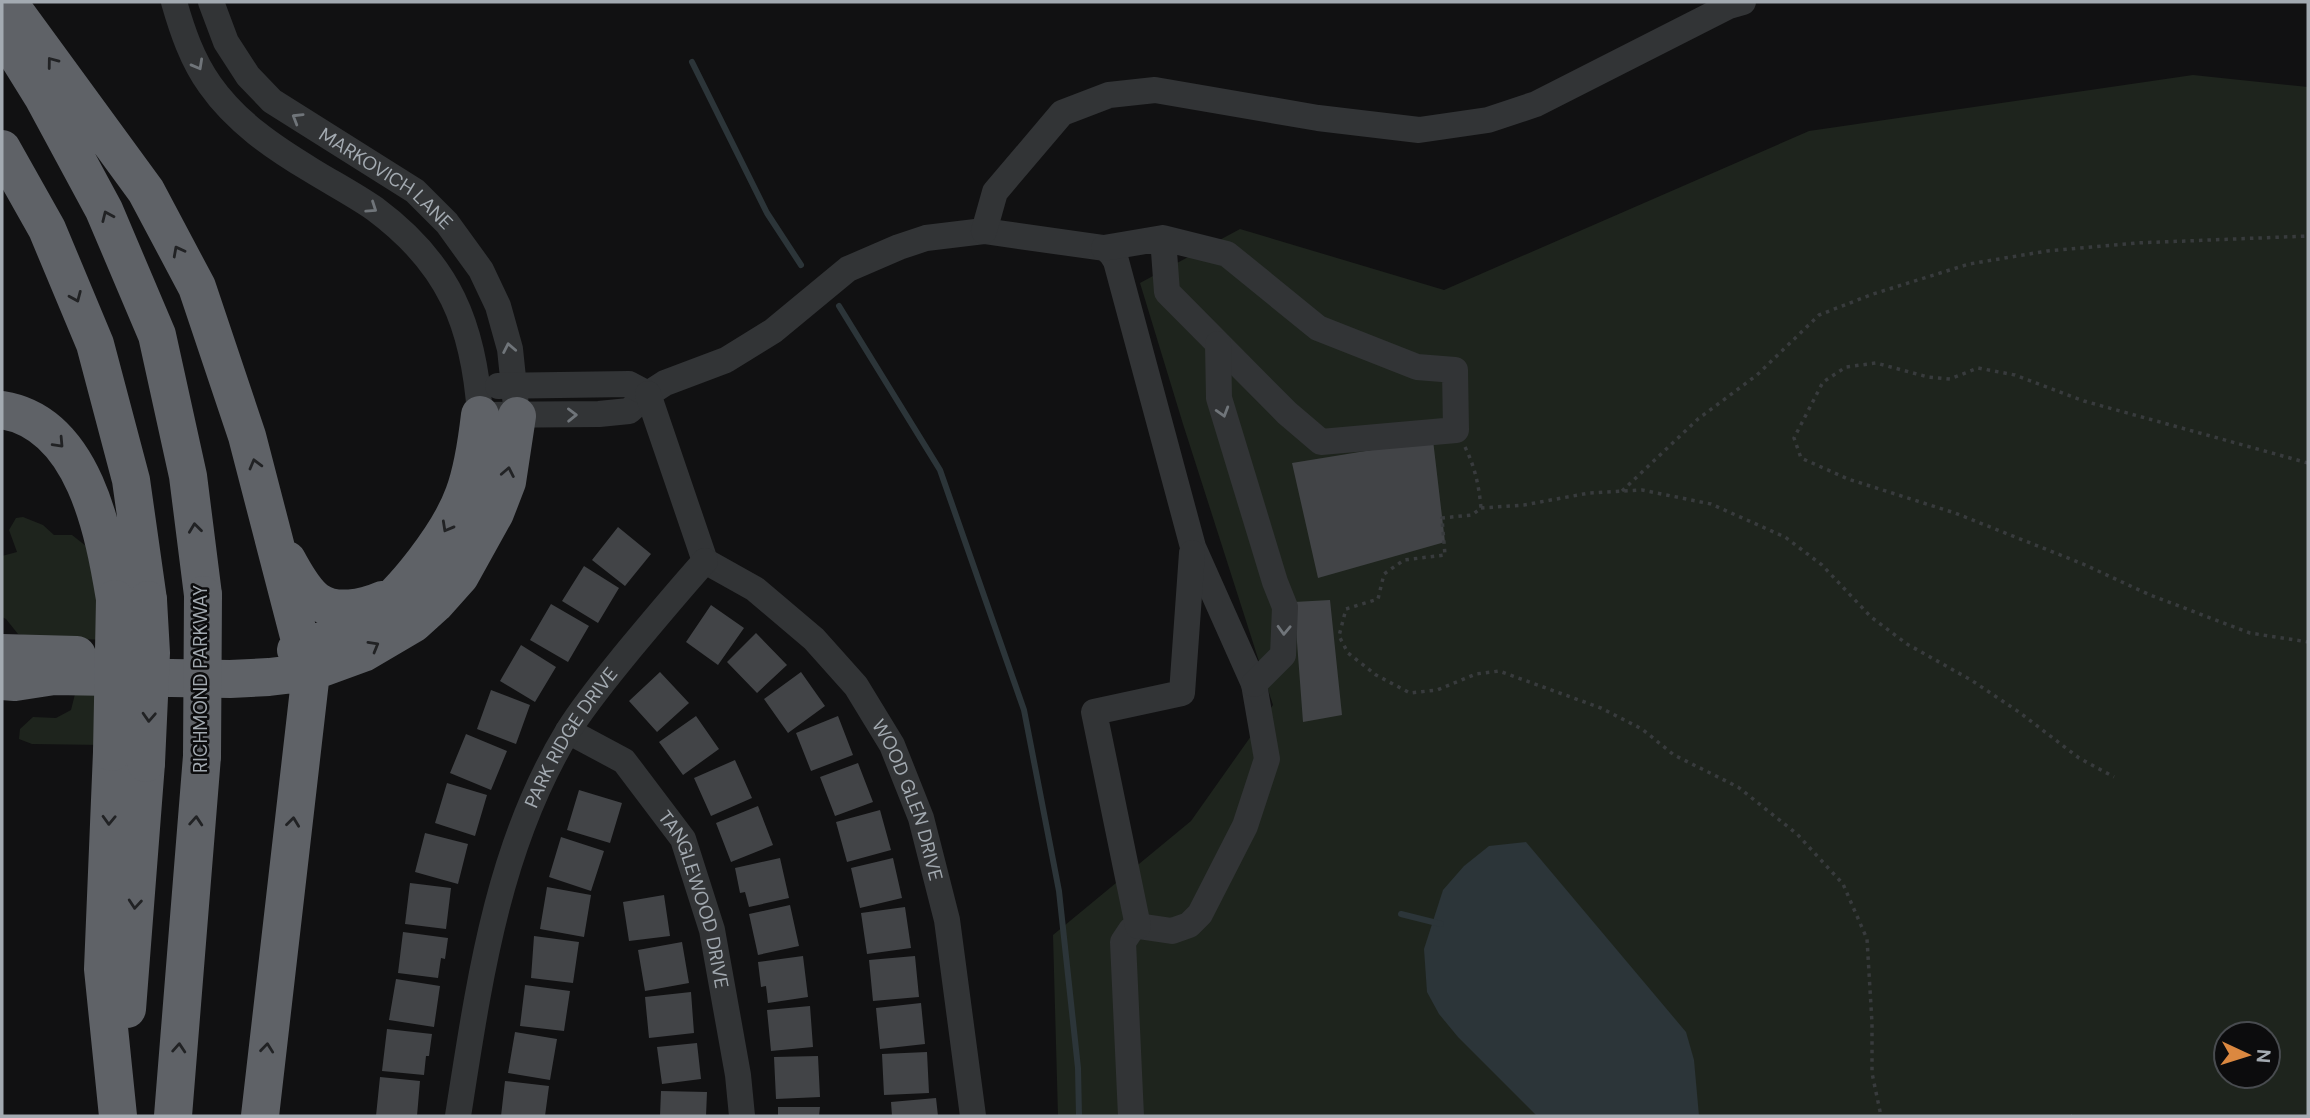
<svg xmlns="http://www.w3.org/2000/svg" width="2310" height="1118" viewBox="0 0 2310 1118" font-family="'DM Sans',sans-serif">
  <rect width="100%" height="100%" fill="#111112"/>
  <path fill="#1e241d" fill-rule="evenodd" d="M2193 75 2308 87V1116H1058L1053 935 1191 821 1273 705 1183 424 1140 283 1240 229 1444 290 1809 131ZM2226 1034H2268V1076H2226Z
    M23 517 43 525 54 535H72L86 546 106 640 33 637 18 634 6 619 2 617V556L17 552 9 530 16 518Z
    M75 694H107L104 745 32 744 19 739 20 729 33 717 56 718 71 710Z"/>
  <path fill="#2c3539" d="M1526 842 1686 1032 1694 1060 1699 1116H1537L1458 1037 1439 1014 1427 992 1424 949 1443 890 1464 866 1489 846Z"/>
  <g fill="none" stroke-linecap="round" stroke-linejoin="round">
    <path stroke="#2c3539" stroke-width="6" d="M692 62 767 213 801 265
      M839 306 940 470 1024 710 1059 891 1078 1068 1079 1116
      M1401 914 1441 924"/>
  </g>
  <path fill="#424447" d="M1433 440 1445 542 1318 578 1292 463Z
    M618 527 651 554 625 586 592 560Z
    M584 566 619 588 598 623 562 601Z
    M1330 600 1342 715 1303 722 1294 602Z
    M551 604 589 626 568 662 530 640Z
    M711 605 744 628 718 665 686 642Z
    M756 633 787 665 757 693 727 662Z
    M521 645 556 667 535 702 500 681Z
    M660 672 689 703 657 732 629 701Z
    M801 672 825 706 788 733 764 699Z
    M491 690 530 705 516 744 477 729Z
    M696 716 719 749 683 775 659 742Z
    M838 716 853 755 811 771 796 733Z
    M466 734 507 751 491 790 450 773Z
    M735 760 752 798 711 816 694 778Z
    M858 763 873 802 835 816 820 777Z
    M447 783 487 795 475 836 435 823Z
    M579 790 622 803 610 843 567 830Z
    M758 806 773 845 731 862 716 823Z
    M880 810 891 850 847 862 836 822Z
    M425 833 468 844 458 884 415 872Z
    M561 837 604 851 591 891 549 877Z
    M780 858 789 898 749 907 745 892 740 893 735 868Z
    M893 858 902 898 860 908 851 868Z
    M410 883 451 888 446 929 405 924Z
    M547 887 591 895 584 937 540 929Z
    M664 895 670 936 629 941 623 902Z
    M790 905 799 946 758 955 749 914Z
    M905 907 911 948 867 954 861 913Z
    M403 932 448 938 445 959 441 958 438 978 398 973Z
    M534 936 579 942 573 983 531 978Z
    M682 942 689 983 645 991 638 950Z
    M803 956 808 997 768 1003 766 986 761 987 758 962Z
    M915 956 919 997 873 1001 869 960Z
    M396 979 440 986 434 1027 389 1020Z
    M525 985 570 991 564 1031 520 1026Z
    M691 992 694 1033 649 1038 645 997Z
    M921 1003 925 1044 880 1049 876 1008Z
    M810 1006 813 1047 771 1051 767 1010Z
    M387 1029 432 1034 429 1056H426L424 1075 382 1071Z
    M515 1032 557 1039 550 1080 508 1073Z
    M697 1043 701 1079 662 1084 657 1047Z
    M927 1052 929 1093 884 1095 882 1054Z
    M818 1056 820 1097 776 1099 774 1057Z
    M380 1077 420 1081 417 1116H376Z
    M505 1081 549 1086 545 1116H501Z
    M661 1091 707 1092 706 1116H660Z
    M936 1098 938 1116H892L891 1102Z
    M778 1107H820L819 1116H778Z"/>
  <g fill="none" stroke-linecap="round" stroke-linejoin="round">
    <path stroke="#383b3d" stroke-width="3.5" stroke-dasharray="3.5 5" stroke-linecap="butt" d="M1465 447C1475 467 1479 486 1481 508L1472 515 1442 518 1445 555 1404 560 1384 574 1378 599 1346 609 1339 636 1348 653 1376 675 1410 693 1437 690 1476 674 1499 671 1601 708 1642 729 1674 755 1738 787 1797 834 1843 884 1867 939 1872 1023V1073L1881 1116
      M2308 463 2084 401 2015 375 1978 368 1950 379 1928 377 1876 363 1846 367 1823 382 1794 438 1801 458 1848 479 1955 513 2083 564 2150 595 2250 633 2308 642
      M1622 491 1698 419 1757 375 1819 315 1873 294 1969 264 2047 251 2136 243 2308 236
      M1481 508 1524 505 1589 493 1642 490 1711 504 1785 537 1822 565 1871 617 1907 644 1971 680 2019 712 2079 758 2114 777
      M2071 1116H2072"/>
    <g stroke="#323436" stroke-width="26">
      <path d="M174 2C182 30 192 60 210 85 236 122 273 147 311 170 332 183 355 195 375 209 449 264 474 325 480 415L599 414 629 411 648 394 665 383 726 360 773 331 848 269 899 247 926 238 984 231 1104 248 1111 253 1116 261 1193 547 1254 684 1267 759 1245 826 1200 914 1189 925 1172 931 1138 926 1131 930 1123 942 1131 1116"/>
      <path id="s1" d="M211 2 226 42 248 76 272 101 415 191 447 223 481 270 498 306 510 349 517 416"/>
      <path d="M984 231 995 192 1062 113 1109 95 1155 90 1318 118 1419 130 1488 120 1536 104 1729 6 1743 2"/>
      <path d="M1104 248 1163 238 1227 254 1318 328 1417 367 1455 370 1456 430 1321 442 1287 413 1167 292 1163 238"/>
      <path d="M1218 344 1219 398 1275 582 1285 607 1283 655 1254 684"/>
      <path d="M498 386 629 384 648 394"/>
      <path d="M648 394 705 561"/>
      <path id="s2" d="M705 561 755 589 814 639 856 686 892 745 921 818 947 920 973 1116"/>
      <path id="s3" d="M568 731 624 761 683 839 712 930 738 1075 742 1116"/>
      <path d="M1138 926 1094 712 1182 693 1192 553"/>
      <path id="s4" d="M458 1116C479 983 497 848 568 731 586 702 608 676 629 650 654 620 679 590 705 561"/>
    </g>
    <path stroke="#5f6267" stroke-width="38" d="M8 2 146 191 197 287 247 436 302 648 311 672 260 1116
      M4 34 43 97 104 210 157 335 188 476 203 595
      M2 149 47 229 95 344 131 480 148 600
      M2 410C84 423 104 532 115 599
      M287 560C295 574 304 592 317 601 335 614 364 608 382 600
      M296 650C322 642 347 632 370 617 403 594 450 533 464 494 473 470 477 441 480 415
      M2 653 77 655
      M2 681 15 682 54 676 230 679 269 677 311 672 363 653 414 623 435 604 460 576 495 513 507 482 517 416
      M112 752 103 969 118 1116
      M127 1009 146 763
      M173 1116 202 756"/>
    <path stroke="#5f6267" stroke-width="38" d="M112 752 115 599
      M202 756 203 595
      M146 763 151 653 148 600"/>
  </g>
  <defs><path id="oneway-chevron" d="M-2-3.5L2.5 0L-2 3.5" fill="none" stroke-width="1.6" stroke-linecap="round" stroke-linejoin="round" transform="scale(1.75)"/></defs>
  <g stroke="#212224">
    <use href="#oneway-chevron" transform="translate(52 62) rotate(-127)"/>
    <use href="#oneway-chevron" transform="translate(107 216) rotate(-114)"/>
    <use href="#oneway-chevron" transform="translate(178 251) rotate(-118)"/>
    <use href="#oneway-chevron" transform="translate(76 297) rotate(67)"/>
    <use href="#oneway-chevron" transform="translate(59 443) rotate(47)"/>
    <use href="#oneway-chevron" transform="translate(255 464) rotate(-105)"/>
    <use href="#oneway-chevron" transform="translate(508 472) rotate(-79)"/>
    <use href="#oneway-chevron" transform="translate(447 527) rotate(119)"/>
    <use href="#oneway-chevron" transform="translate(195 528) rotate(-97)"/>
    <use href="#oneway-chevron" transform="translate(374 646) rotate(-30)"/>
    <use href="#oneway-chevron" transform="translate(149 717) rotate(93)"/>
    <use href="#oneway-chevron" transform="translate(109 820) rotate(92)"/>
    <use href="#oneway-chevron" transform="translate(196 821) rotate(-86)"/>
    <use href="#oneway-chevron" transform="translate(293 822) rotate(-83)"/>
    <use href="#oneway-chevron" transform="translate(135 904) rotate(95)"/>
    <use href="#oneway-chevron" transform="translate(179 1048) rotate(-86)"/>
    <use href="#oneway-chevron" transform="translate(267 1048) rotate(-84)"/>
  </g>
  <g stroke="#70757a">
    <use href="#oneway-chevron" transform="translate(198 65) rotate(61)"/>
    <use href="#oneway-chevron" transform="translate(297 118) rotate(-149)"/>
    <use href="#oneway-chevron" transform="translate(372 208) rotate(34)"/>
    <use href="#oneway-chevron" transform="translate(509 348) rotate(-101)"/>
    <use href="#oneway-chevron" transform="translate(1223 412) rotate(73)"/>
    <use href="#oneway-chevron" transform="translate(572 415) rotate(-1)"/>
    <use href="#oneway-chevron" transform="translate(1284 630) rotate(92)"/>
  </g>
  <g text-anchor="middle" stroke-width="5" stroke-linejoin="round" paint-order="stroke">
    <g font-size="19" fill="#a3aab1" stroke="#0c0c0d">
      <text dy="7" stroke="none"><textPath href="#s1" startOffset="256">MARKOVICH LANE</textPath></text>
      <text transform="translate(200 679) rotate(-90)" y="7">RICHMOND PARKWAY</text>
      <text dy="7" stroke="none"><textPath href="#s4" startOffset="399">PARK RIDGE DRIVE</textPath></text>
      <text dy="7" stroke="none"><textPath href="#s2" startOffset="324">WOOD GLEN DRIVE</textPath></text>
      <text dy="7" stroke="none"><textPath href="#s3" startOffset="222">TANGLEWOOD DRIVE</textPath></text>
    </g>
  </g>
  <rect width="2310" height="1118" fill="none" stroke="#a3aab1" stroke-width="7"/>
  <g transform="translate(2247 1055) rotate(94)"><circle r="33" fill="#0c0c0d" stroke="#484b4f" stroke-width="2"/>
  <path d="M0-5L12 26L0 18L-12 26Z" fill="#db8840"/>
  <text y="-10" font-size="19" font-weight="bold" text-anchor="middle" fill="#a3aab1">N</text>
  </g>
</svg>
